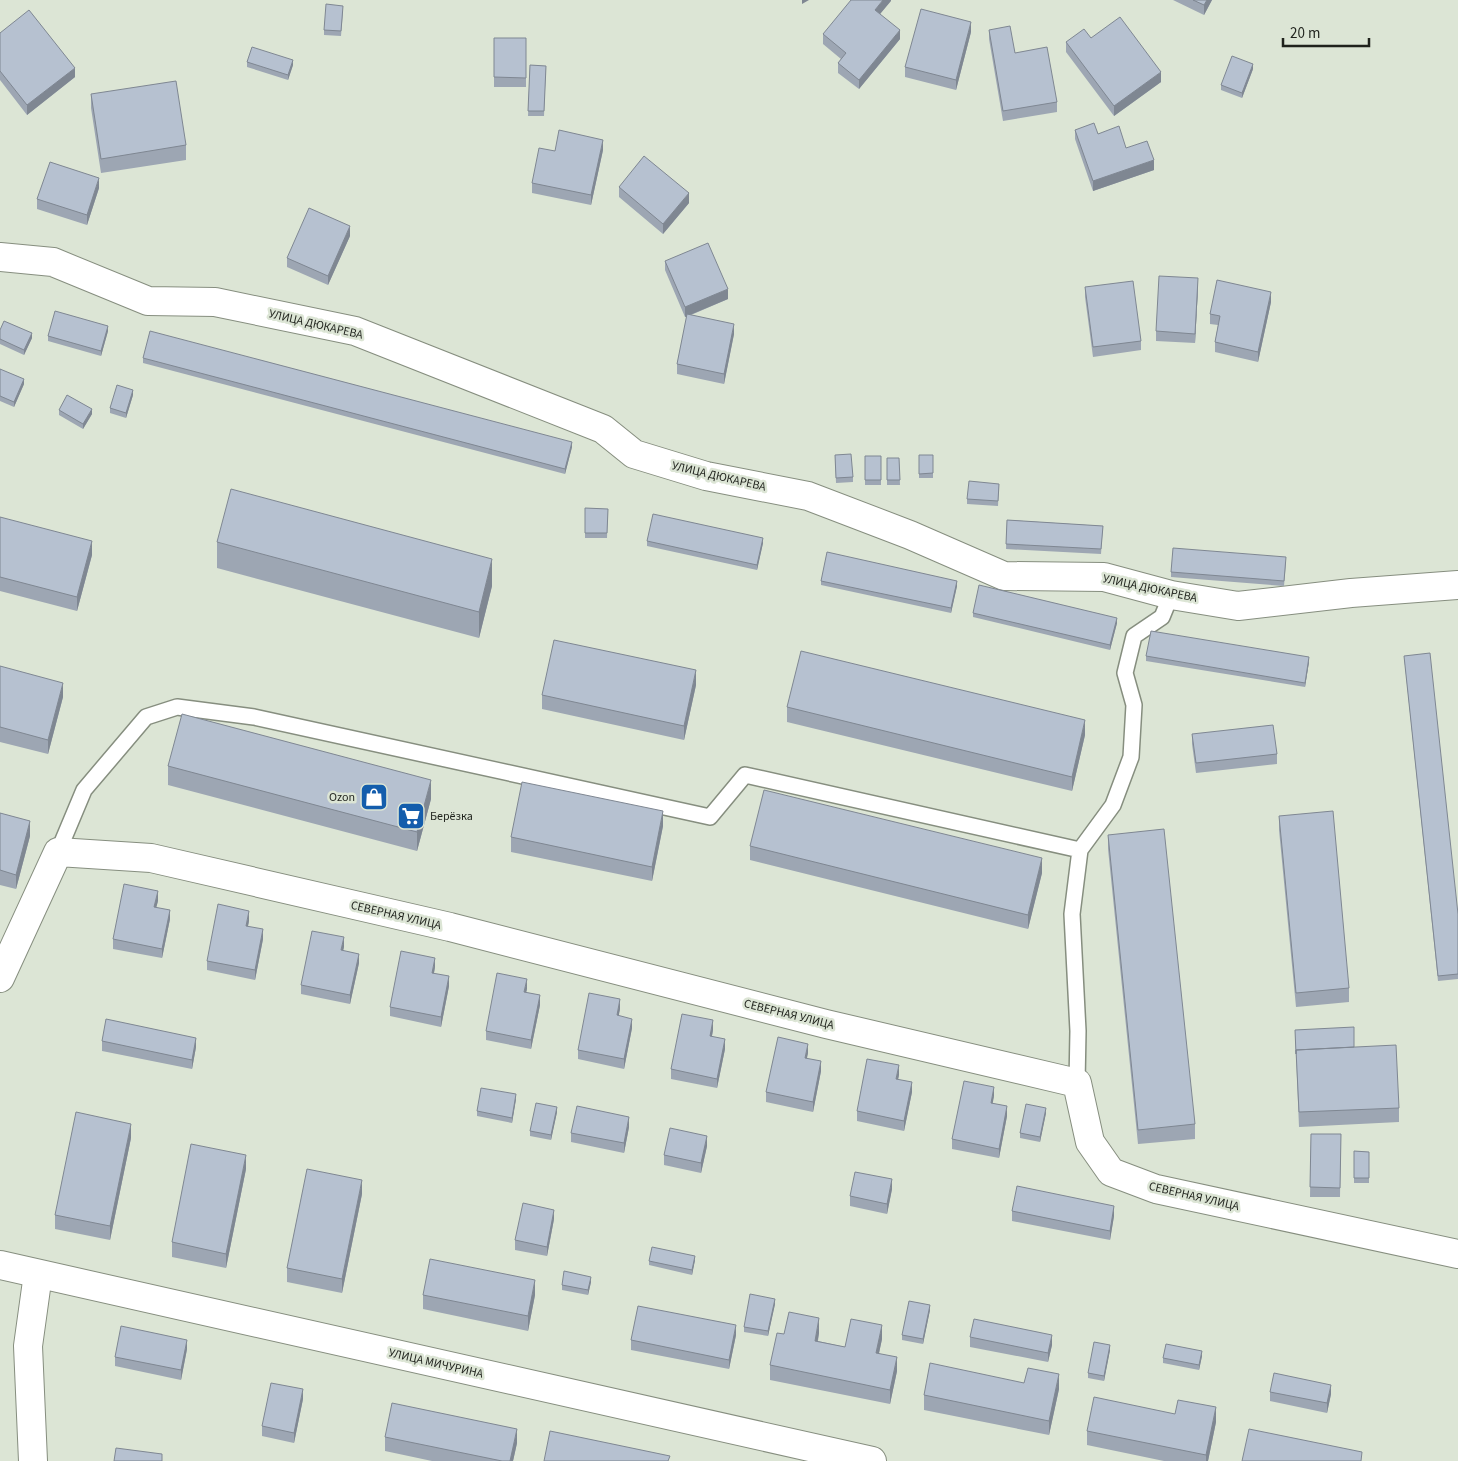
<svg xmlns="http://www.w3.org/2000/svg" width="1458" height="1461" viewBox="0 0 1458 1461" font-family="'Source Sans 3',sans-serif">
  <rect width="100%" height="100%" fill="#dce5d5"/>
  <g fill="none" stroke-linecap="round" stroke-linejoin="round">
    <g stroke="#868e7f" stroke-width="18">
      <path id="lane" d="M58 852 84 790 146 717 177 707 254 717 710 817 745 775 1080 850 1113 805 1131 757 1134 705 1125 673 1134 636 1162 617 1171 595
        M1077 1083 1078 1031 1072 914 1080 850"/>
    </g>
    <g stroke="#868e7f" stroke-width="30">
      <path id="street" d="M0 257 53 262 148 301 215 302 355 331 603 429 634 454 706 476 808 496 910 535 1004 576 1104 577 1171 595 1238 606 1351 593 1458 585
        M0 978 58 852 151 858 450 927 826 1024 1077 1083 1090 1142 1111 1172 1156 1189 1458 1254
        M33 1461 28 1346 38 1274"/>
    </g>
    <g stroke="#868e7f" stroke-width="30">
      <path id="secondary" d="M0 1265 872 1461"/>
    </g>
    <use href="#lane" stroke="#fff" stroke-width="15"/>
    <use href="#street" stroke="#fff" stroke-width="28"/>
    <use href="#secondary" stroke="#fff" stroke-width="28"/>
  </g>
  <path fill="#9da6b3" d="M891 0 880 14 900 39 859 89 838 73V63L841 59 823 44V34Z
    M1173 0H1212L1204 15Z
    M343 11 341 36 324 35V30Z
    M989 30 1015 53 1057 102V112L1003 121 989 39Z
    M971 32 956 90 905 77V67Z
    M0 33 75 77 27 115 0 80Z
    M494 38H526V87H494Z
    M1066 42 1161 82 1114 116 1066 52Z
    M247 62 293 65 288 80 247 67Z
    M530 65 546 66 544 116H528Z
    M1253 69 1242 98 1221 90V85Z
    M91 94 186 145V160L101 173 91 108Z
    M1075 130 1098 134 1126 148 1154 170 1093 191 1075 139Z
    M603 150 591 205 532 193V183Z
    M619 187 689 203 663 234 619 197Z
    M99 188 87 225 37 209V199Z
    M350 236 328 285 287 267V258Z
    M665 261 728 299 691 315 734 334 724 384 677 374V364L687 316 685 317 665 270Z
    M1085 287 1141 341V350L1093 357 1085 297Z
    M1198 288 1195 343 1156 341V331Z
    M1271 302 1258 362 1215 352V342L1218 325 1210 324V314Z
    M0 330 32 338 24 355 0 344Z
    M108 331 101 356 48 341V336Z
    M143 358 572 447 565 474 143 363Z
    M0 369 24 384 14 407 0 401Z
    M133 395 126 418 110 413V408Z
    M59 410 92 414 83 429 59 415Z
    M835 455 853 477V482L836 483Z
    M919 455H933V478H919Z
    M865 456H881V485H865Z
    M887 458H899L900 485H887Z
    M999 484 998 506 967 504V499Z
    M585 508 608 509 607 538H585Z
    M0 517 92 555 77 611 0 591Z
    M1007 520 1103 526 1101 554 1006 549Z
    M647 541 763 543 757 570 647 546Z
    M217 542 492 586 479 638 217 568Z
    M1286 562 1284 586 1171 577V572Z
    M821 581 957 586 951 613 821 585Z
    M973 613 1117 623 1110 650 973 617Z
    M1146 656 1309 662 1305 687 1146 661Z
    M1404 656 1458 914V979L1438 981Z
    M0 666 63 697 48 754 0 742Z
    M696 685 684 740 542 709V695Z
    M787 707 1085 735 1072 791 787 722Z
    M1192 734 1277 754V764L1196 773 1192 744Z
    M168 766 431 799 417 851 168 785Z
    M0 813 30 836 16 889 0 885Z
    M1279 816 1349 988V1002L1296 1007 1279 830Z
    M663 826 652 881 511 852V837Z
    M1108 835 1195 1124V1139L1138 1144 1108 849Z
    M750 846 1042 873 1028 929 750 860Z
    M158 901 156 907 170 919 162 958 113 949V939Z
    M249 921 248 926 263 939 255 980 207 970V961Z
    M344 947 343 950 359 963 350 1004 301 994V985Z
    M435 967 434 973 449 986 441 1027 390 1016V1007Z
    M527 989 526 992 540 1005 531 1049 486 1040V1031Z
    M620 1009 618 1016 632 1028 624 1069 578 1059V1050Z
    M713 1030 712 1036 725 1049 717 1088 671 1079V1069Z
    M1295 1030 1354 1047 1399 1108V1122L1299 1127Z
    M102 1041 196 1047 192 1069 102 1051Z
    M808 1053 806 1059 821 1071 813 1112 766 1102V1092Z
    M899 1075 898 1079 912 1092 904 1131 857 1121V1111Z
    M994 1096 992 1103 1007 1116 999 1158 952 1149V1139Z
    M516 1099 512 1123 477 1116V1111Z
    M557 1112 551 1140 530 1136V1131Z
    M1046 1113 1040 1142 1020 1138V1133Z
    M629 1127 624 1153 571 1142V1133Z
    M1311 1134H1341L1340 1197H1310Z
    M131 1138 110 1240 55 1229V1215Z
    M707 1146 701 1173 664 1165V1155Z
    M1354 1151 1369 1152V1183H1354Z
    M246 1169 226 1268 172 1257V1242Z
    M892 1189 887 1214 850 1206V1196Z
    M362 1194 342 1293 287 1282V1268Z
    M1012 1211 1114 1216 1110 1240 1012 1221Z
    M554 1219 547 1256 515 1250V1240Z
    M695 1260 692 1275 649 1265V1261Z
    M591 1282 588 1295 562 1290V1285Z
    M423 1295H535L528 1331 423 1309Z
    M775 1304 768 1336 744 1332V1327Z
    M930 1310 923 1344 902 1340V1335Z
    M819 1333 818 1341 845 1347 882 1339 879 1353 897 1371 890 1404 770 1380V1365L784 1334Z
    M736 1335 729 1369 631 1350V1340Z
    M970 1337 1052 1345 1048 1362 970 1347Z
    M187 1349 181 1380 115 1366V1357Z
    M1110 1350 1104 1381 1088 1378V1373Z
    M1202 1356 1199 1370 1163 1363V1358Z
    M1059 1389 1049 1435 924 1410V1395Z
    M1270 1392 1331 1394 1327 1413 1270 1401Z
    M303 1399 294 1443 262 1436V1426Z
    M1175 1414 1216 1422 1208 1461H1164L1087 1445V1431Z
    M385 1437 517 1443 513 1461H432L385 1451Z"/>
  <path fill="#7f8792" d="M802 0H809L802 4Z
    M883 0H891V1L875 20V10Z
    M1207 0H1212L1204 15V5Z
    M971 22V32L956 90V80Z
    M900 30V39L859 89V80Z
    M293 60V65L288 80V75Z
    M1253 64V69L1242 98V93Z
    M75 68V77L27 115V105Z
    M1161 72V82L1114 116V106Z
    M603 140V150L591 205V195Z
    M1154 160V170L1093 191V181Z
    M99 178V188L87 225V215Z
    M689 193V203L663 234V224Z
    M350 226V236L328 285V276Z
    M1198 278V288L1195 343V334Z
    M728 289V299L685 317V307Z
    M1271 292V302L1258 362V352Z
    M734 324V334L724 384V374Z
    M108 326V331L101 356V351Z
    M32 333V338L24 355V350Z
    M24 379V384L14 407V402Z
    M133 390V395L126 418V413Z
    M92 409V414L83 429V424Z
    M572 442V447L565 474V469Z
    M763 538V543L757 570V565Z
    M92 541V555L77 611V597Z
    M492 559V586L479 638V612Z
    M957 581V586L951 613V608Z
    M1117 618V623L1110 650V645Z
    M1309 657V662L1305 687V683Z
    M696 670V685L684 740V726Z
    M63 683V697L48 754V740Z
    M1085 720V735L1072 791V777Z
    M431 780V799L417 851V832Z
    M663 811V826L652 881V867Z
    M30 821V836L16 889V875Z
    M1042 858V873L1028 929V915Z
    M158 891V901L154 916V907Z
    M170 910V919L162 958V949Z
    M249 911V921L246 935V926Z
    M263 929V939L255 980V970Z
    M344 937V947L341 960V950Z
    M359 954V963L350 1004V995Z
    M435 958V967L432 983V973Z
    M449 976V986L441 1027V1017Z
    M527 979V989L524 1001V992Z
    M540 995V1005L531 1049V1040Z
    M620 999V1009L617 1025V1015Z
    M632 1019V1028L624 1069V1059Z
    M713 1020V1030L710 1046V1036Z
    M196 1038V1047L192 1069V1060Z
    M725 1039V1049L717 1088V1079Z
    M808 1044V1053L805 1068V1058Z
    M821 1061V1071L813 1112V1102Z
    M899 1065V1075L896 1089V1079Z
    M912 1082V1092L904 1131V1121Z
    M994 1087V1096L991 1113V1103Z
    M516 1094V1099L512 1123V1118Z
    M1007 1106V1116L999 1158V1149Z
    M557 1107V1112L551 1140V1135Z
    M1046 1108V1113L1040 1142V1137Z
    M629 1117V1127L624 1153V1143Z
    M131 1124V1138L110 1240V1226Z
    M707 1136V1146L701 1173V1163Z
    M246 1155V1169L226 1268V1254Z
    M892 1179V1189L887 1214V1204Z
    M362 1180V1194L342 1293V1279Z
    M1114 1206V1216L1110 1240V1231Z
    M554 1210V1219L547 1256V1247Z
    M695 1256V1260L692 1275V1270Z
    M591 1277V1282L588 1295V1290Z
    M535 1280V1295L528 1331V1316Z
    M775 1299V1304L768 1336V1331Z
    M930 1305V1310L923 1344V1339Z
    M819 1318V1333L815 1355V1341Z
    M736 1325V1335L729 1369V1360Z
    M882 1325V1339L876 1367V1353Z
    M1052 1335V1345L1048 1362V1353Z
    M187 1340V1349L181 1380V1370Z
    M1110 1345V1350L1104 1381V1376Z
    M1202 1351V1356L1199 1370V1365Z
    M897 1357V1371L890 1404V1390Z
    M1059 1374V1389L1049 1435V1421Z
    M1331 1385V1394L1327 1413V1403Z
    M303 1389V1399L294 1443V1433Z
    M1216 1407V1422L1208 1461H1206V1455Z
    M517 1429V1443L513 1461H510Z"/>
  <path fill="#b6c1d0" stroke="#7f8792" d="M851 0H883L875 10 900 30 859 80 838 63 846 53 823 34Z
    M1193 0H1207L1204 5Z
    M326 4 343 6 341 31 324 30Z
    M921 9 971 22 956 80 905 67Z
    M29 10 75 68 27 105 0 71V33Z
    M1120 17 1161 72 1114 106 1066 42 1084 29 1091 38Z
    M1010 26 1015 53 1047 47 1057 102 1003 111 989 30Z
    M494 38H526V78L494 77Z
    M252 47 293 60 288 75 247 62Z
    M1232 56 1253 64 1242 93 1221 85Z
    M530 65 546 66 544 111H528Z
    M176 81 186 145 101 159 91 94Z
    M1094 123 1098 134 1119 126 1126 148 1147 141 1154 160 1093 181 1075 130Z
    M559 130 603 140 591 195 532 183 539 148 555 151Z
    M644 156 689 193 663 224 619 187Z
    M50 162 99 178 87 215 37 199Z
    M309 208 350 226 328 276 287 258Z
    M708 243 728 289 685 307 665 261Z
    M1159 276 1198 278 1195 334 1156 331Z
    M1217 280 1271 292 1258 352 1215 342 1220 316 1210 314Z
    M1133 281 1141 341 1093 347 1085 287Z
    M55 311 108 326 101 351 48 336Z
    M687 314 734 324 724 374 677 364Z
    M4 321 32 333 24 350 0 339V330Z
    M150 331 572 442 565 469 143 358Z
    M0 369 24 379 14 402 0 396Z
    M117 385 133 390 126 413 110 408Z
    M67 395 92 409 83 424 59 410Z
    M851 454 853 477 836 478 835 455Z
    M919 455H933V473L919 474Z
    M865 456H881V480H865Z
    M887 458H899L900 480H887Z
    M969 481 999 484 998 501 967 499Z
    M231 489 492 559 479 612 217 542Z
    M585 508 608 509 607 533H585Z
    M653 514 763 538 757 565 647 541Z
    M0 517 92 541 77 597 0 577Z
    M1007 520 1103 526 1101 549 1006 544Z
    M1173 548 1286 557 1284 581 1171 572Z
    M827 552 957 581 951 608 821 581Z
    M979 585 1117 618 1110 645 973 613Z
    M1151 631 1309 657 1305 683 1146 656Z
    M554 640 696 670 684 726 542 695Z
    M801 651 1085 720 1072 777 787 707Z
    M1430 653 1458 914V974L1438 976 1404 656Z
    M0 666 63 683 48 740 0 727Z
    M182 714 431 780 417 832 168 766Z
    M1273 725 1277 754 1196 763 1192 734Z
    M522 782 663 811 652 867 511 837Z
    M764 790 1042 858 1028 915 750 846Z
    M1333 811 1349 988 1296 993 1279 816Z
    M0 813 30 821 16 875 0 870Z
    M1164 829 1195 1124 1138 1130 1108 835Z
    M124 884 158 891 154 907 170 910 162 949 113 939Z
    M218 904 249 911 246 926 263 929 255 970 207 961Z
    M312 931 344 937 341 950 359 954 350 995 301 985Z
    M401 951 435 958 432 973 449 976 441 1017 390 1007Z
    M497 973 527 979 524 992 540 995 531 1040 486 1031Z
    M589 993 620 999 617 1015 632 1019 624 1059 578 1050Z
    M682 1014 713 1020 710 1036 725 1039 717 1079 671 1069Z
    M106 1019 196 1038 192 1060 102 1041Z
    M1354 1027V1047L1296 1050V1054L1295 1030Z
    M778 1037 808 1044 805 1058 821 1061 813 1102 766 1092Z
    M1396 1045 1399 1108 1299 1112 1296 1050Z
    M867 1059 899 1065 896 1079 912 1082 904 1121 857 1111Z
    M964 1081 994 1087 991 1103 1007 1106 999 1149 952 1139Z
    M481 1088 516 1094 512 1118 477 1111Z
    M536 1103 557 1107 551 1135 530 1131Z
    M1026 1104 1046 1108 1040 1137 1020 1133Z
    M577 1106 629 1117 624 1143 571 1133Z
    M76 1112 131 1124 110 1226 55 1215Z
    M670 1128 707 1136 701 1163 664 1155Z
    M1311 1134H1341L1340 1188 1310 1187Z
    M191 1144 246 1155 226 1254 172 1242Z
    M1354 1151 1369 1152V1178H1354Z
    M307 1169 362 1180 342 1279 287 1268Z
    M855 1172 892 1179 887 1204 850 1196Z
    M1017 1186 1114 1206 1110 1231 1012 1211Z
    M523 1203 554 1210 547 1247 515 1240Z
    M652 1247 695 1256 692 1270 649 1261Z
    M430 1259 535 1280 528 1316 423 1295Z
    M564 1271 591 1277 588 1290 562 1285Z
    M750 1294 775 1299 768 1331 744 1327Z
    M909 1301 930 1305 923 1339 902 1335Z
    M638 1306 736 1325 729 1360 631 1340Z
    M789 1312 819 1318 815 1341 845 1347 851 1319 882 1325 876 1353 897 1357 890 1390 770 1365 777 1333 784 1334Z
    M974 1319 1052 1335 1048 1353 970 1337Z
    M121 1326 187 1340 181 1370 115 1357Z
    M1094 1342 1110 1345 1104 1376 1088 1373Z
    M1166 1344 1202 1351 1199 1365 1163 1358Z
    M930 1363 1024 1383 1028 1368 1059 1374 1049 1421 924 1395Z
    M1274 1373 1331 1385 1327 1403 1270 1392Z
    M271 1383 303 1389 294 1433 262 1426Z
    M1094 1397 1175 1414 1178 1400 1216 1407 1206 1455 1087 1431Z
    M392 1403 517 1429 510 1461H502L385 1437Z
    M1249 1429 1362 1452 1361 1461H1242Z
    M550 1431 670 1456 668 1461H544Z
    M116 1448 162 1454V1461H114Z"/>
  <defs>
    <g id="shop-square" transform="scale(1.4375)"><rect x="-9" y="-9" width="18" height="18" rx="4" fill="#135dac" stroke="#dce5d5"/><path d="M-5-2.5h2.3a2.7 3.5 0 0 1 5.4 0H5L5.5 6h-11ZM-1.5-2.5h3a1.5 2.3 0 0 0-3 0Z" fill="#fff"/></g>
    <g id="supermarket-square" transform="scale(1.4375)"><rect x="-9" y="-9" width="18" height="18" rx="4" fill="#135dac" stroke="#dce5d5"/><path d="M-6-5.5h2.5l.6 2H6L4.5 2H-2.5L-4.4-4H-6ZM-1.5 3.2a1.3 1.3 0 1 0 .1 0ZM3 3.2a1.3 1.3 0 1 0 .1 0Z" fill="#fff"/></g>
  </defs>
  <g fill-rule="evenodd">
    <use href="#shop-square" x="374" y="797"/>
    <use href="#supermarket-square" x="411" y="816"/>
  </g>
  <g text-anchor="middle" stroke-width="5" stroke-linejoin="round" paint-order="stroke">
    <g font-size="12" fill="#1f221c" stroke="#dce5d5">
      <text transform="translate(316 324) rotate(13)" y="4">УЛИЦА ДЮКАРЕВА</text>
      <text transform="translate(719 476) rotate(13)" y="4">УЛИЦА ДЮКАРЕВА</text>
      <text transform="translate(1150 588) rotate(12)" y="4">УЛИЦА ДЮКАРЕВА</text>
      <text transform="translate(396 915) rotate(13)" y="4">СЕВЕРНАЯ УЛИЦА</text>
      <text transform="translate(789 1014) rotate(14)" y="4">СЕВЕРНАЯ УЛИЦА</text>
      <text transform="translate(1194 1196) rotate(13)" y="4">СЕВЕРНАЯ УЛИЦА</text>
      <text transform="translate(436 1363) rotate(13)" y="4">УЛИЦА МИЧУРИНА</text>
    </g>
    <g font-size="12" fill="#1f221c" stroke="#dce5d5" text-anchor="end">
      <text x="355" y="801">Ozon</text>
      <text x="430" y="820" text-anchor="start">Берёзка</text>
    </g>
  </g>
  <path d="M1283 38v8h86v-8" fill="none" stroke="#1f221c" stroke-width="2.5"/>
  <text x="1290" y="38" font-size="15" fill="#1f221c" stroke="#dce5d5" stroke-width="4" paint-order="stroke">20 m</text>
</svg>
